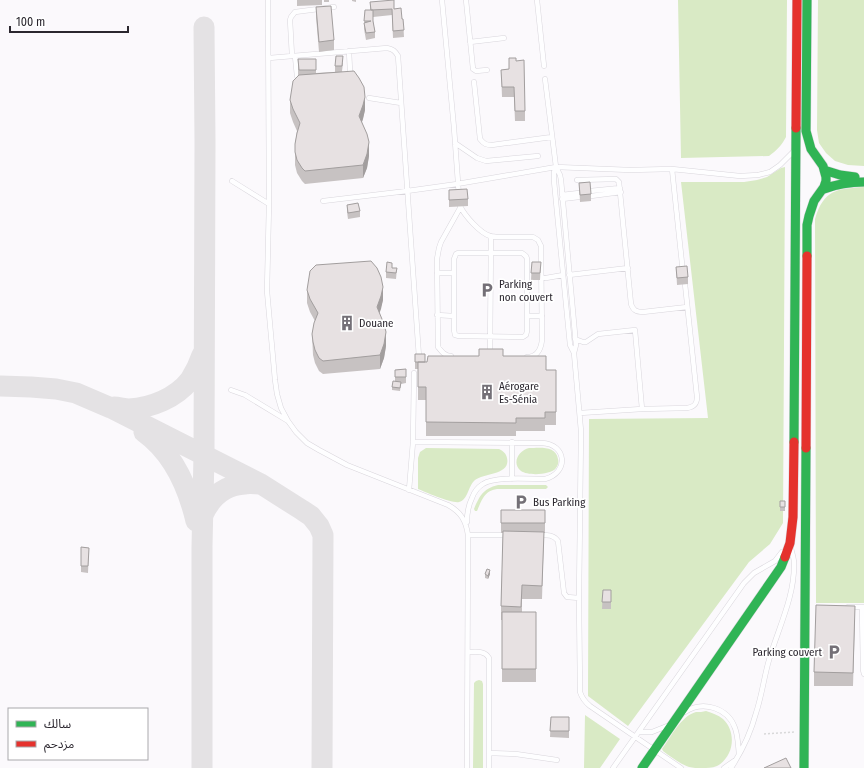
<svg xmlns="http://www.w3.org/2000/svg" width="864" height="768" viewBox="0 0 864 768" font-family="'Fira Sans Condensed','Noto Sans Arabic',sans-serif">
  <rect width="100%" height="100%" fill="#fbf9fc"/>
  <path fill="#d9eac5" d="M678 0H787L786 137C782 145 777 150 769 156L681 158Z
    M818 0H864V166L848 165 835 161 826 153 819 143 817 130Z
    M785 167 783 523 770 544 749 562 628 726 588 696 589 419 708 418 681 182H744L757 180 767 177 781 168Z
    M864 187V603H816L815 219C824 189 837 189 864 187Z
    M426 448 499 449C503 451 506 453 507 458 511 475 484 473 475 480 468 486 468 500 459 502 453 504 425 492 418 489V458L420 452Z
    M529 448C539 448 556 445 558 459 559 462 558 465 556 468 551 475 528 476 521 471 511 463 519 450 529 448Z
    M498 485H546L548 487 546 489H497C484 491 482 500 477 511H475L474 509C480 495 483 489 498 485Z
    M479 680 482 681 483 684V768H473L474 683 476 681Z
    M706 711C712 713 718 715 723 719 737 732 734 757 717 766 712 768 707 768 702 768 697 768 693 768 689 767 680 764 671 757 663 751L662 749C671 737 681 716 696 712 699 712 703 712 706 711Z
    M585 715 620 739 600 768H584Z"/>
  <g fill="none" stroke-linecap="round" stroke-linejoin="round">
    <path stroke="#e4e2e4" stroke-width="21" d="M0 386 31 387 56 389 76 393 111 408 261 484 302 510 311 516 319 526 323 535 322 768
      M114 407C119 407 124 409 129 409 151 408 176 398 190 380 195 372 199 364 202 355
      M144 432C173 453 188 487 196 521
      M202 517C210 498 223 485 245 484 250 483 256 484 261 484
      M202 768V547L204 455 205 142 204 27"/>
    <g stroke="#d9d6dc" stroke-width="5.5">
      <path id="lane" d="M268 0 269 204 267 291 275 380 277 394 281 408 288 421 296 432 307 443 319 450 347 465 448 505C461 512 466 521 468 535L467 768
        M442 0 454 128 459 196
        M466 0 473 69 476 71 487 70
        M537 0 544 66
        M470 42 504 38
        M292 56 290 20 291 17 295 12 334 7
        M295 56 297 76 298 78 301 79
        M269 58 387 48C393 49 395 51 398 56L419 357
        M349 75 350 71 349 51
        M545 79 556 167 554 172V181L570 345 574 353
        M474 82 480 139C484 144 486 145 492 145L552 137
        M369 98 401 103
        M455 143 477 158 486 161 538 156
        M556 167 560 175 561 180 576 345 574 353 581 431 579 598 580 692C582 698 585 702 590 706L681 768
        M672 169 683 273
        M577 180 616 179 619 182 631 304C633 310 636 312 643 312L687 307
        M232 181 269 204
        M590 191 620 188
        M562 195 579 193
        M591 196 621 192
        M562 199 579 197
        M323 201 407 191 457 184 556 167 630 170 672 169 740 176 758 175 770 172 780 165 794 151
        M460 206C465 216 480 233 490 236 492 236 495 237 497 237H533L538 240 541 246 542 340C541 349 537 357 527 357
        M458 253H522C525 255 527 256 527 260V331L526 335 523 337 459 336 455 335 454 330V259L456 254Z
        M437 273H454
        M569 275 628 268
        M540 277 546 278 563 275
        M437 315 454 316
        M527 316H542
        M575 339 583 342H586L598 334 635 330 642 409
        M490 355 491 236
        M451 356C445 356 442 352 438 347L437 259 439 248 441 242 460 208
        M231 390 245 395 288 421
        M580 413 642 409 687 408C694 407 697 404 697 397L685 284
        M413 442 542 443C567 444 569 473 545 479 530 479 495 476 483 484 478 487 474 492 472 498 468 506 467 513 467 522
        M512 479V442
        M409 490 413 442 414 373
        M468 535H508
        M538 535C546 535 553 534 558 541L564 593 567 597 579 598
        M848 607H864
        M862 607 863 670 864 674
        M468 652C475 652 485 650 489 658V768
        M685 712C703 700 728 708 735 728 738 736 738 745 739 754
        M640 732H652L667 726
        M489 753 516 754 557 760
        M613 768 744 583 754 573 775 561 782 552
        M724 768 734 761
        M731 768C742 751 751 732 756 713 762 695 764 677 769 660 778 629 795 596 794 563 794 558 792 553 791 548"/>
    </g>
    <g stroke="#d9d6dc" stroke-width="10">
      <path id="fast" d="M824 170 840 175 855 177
        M824 189C837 184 850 182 864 182
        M807 256V225L809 216 814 201 824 187 826 181V177L823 166 811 149 806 131 807 0
        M794 442 796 128
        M642 768 781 567 785 557
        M804 768 806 448"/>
    </g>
    <g stroke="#d9d6dc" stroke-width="10">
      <path id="jam" d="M796 128 797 0
        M806 448 807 256
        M785 557 790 543 793 517 794 442"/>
    </g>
    <path stroke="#d8d8d9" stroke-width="1.5" stroke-dasharray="2 2" stroke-linecap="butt" d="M764 734 794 732"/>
    <use href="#lane" stroke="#fefeff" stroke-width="4.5"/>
    <use href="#fast" stroke="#30b455" stroke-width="9"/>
    <use href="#jam" stroke="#e5322d" stroke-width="9"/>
  </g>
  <path fill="#c7c2c2" d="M297 0H322V5L297 6Z
    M324 0H329V2H324Z
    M352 0H356V2L352 1Z
    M370 2 394 9 402 19H403L404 37 393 38 392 15 373 17V21L375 32V38L366 40 364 29 365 10H370Z
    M316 7 334 40V50L319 52 316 17Z
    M509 58 525 111V121H515L514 97H502L501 70 509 69Z
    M298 59H316V73L335 72V66L343 63 342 71 365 110 362 122 369 156 367 168 363 178 305 184 302 181 297 173 295 165V144L297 131 293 122 290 113V100L298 75Z
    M579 183 591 194V201L580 202Z
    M449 190 468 199V206L449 207Z
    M347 205 360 211V217L348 219 347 212Z
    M532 262H541L540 280H531Z
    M676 267 688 277V284L677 285Z
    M392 268H397L396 279 386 278V272Z
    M307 290 383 300 379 313 386 346 384 358 380 369 323 374 319 371 315 363 313 355 312 334 315 321 310 312 307 303Z
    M415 354 425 362 503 356 546 370H556V425H545V431H516V436H426V400H418V369H415Z
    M406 369V383L401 384 400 391 392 390V387L395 381V370Z
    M780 501H785V511H780Z
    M501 510H545V533H544L542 599H522V612H536V682H502V620H501V606L503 533H501Z
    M81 547 89 548 88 573 81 572Z
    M485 574H490L488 579 485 578Z
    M603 590H611V609H602Z
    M855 619 853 686H814V672Z
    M551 717H569V738L550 737Z"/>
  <path fill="#a29e9e" d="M365 97V110L363 119 359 130V116Z
    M369 142V156L367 168 363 178V165Z
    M383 287V300L381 309 377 320V307Z
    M386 332V346L384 358 380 369V355Z
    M490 570V574L488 579V576Z"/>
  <path fill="#e7e1e2" stroke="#a29e9e" d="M394 0V9L401 8 402 19H403L404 30 393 31 392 9 371 10 370 2Z
    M331 6 334 40 319 42 316 7Z
    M365 10H373V21L375 32 366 33 364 23 371 21H364Z
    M336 56H343L342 66H335Z
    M509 58H516V61L524 60 525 111H515L514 87H502L501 70 509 69Z
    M298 59H316V70H299Z
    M354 71 359 78 364 87 365 97 363 105 359 116 367 134 369 142 367 154 363 165 305 171 302 168 297 160 295 152V144L297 133 300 123 293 109 290 100 293 81 299 75Z
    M590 182 591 194 580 195 579 183Z
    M467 189 468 199 449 200V190Z
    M358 203 360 211 348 213 347 205Z
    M371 261 377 268 381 277 383 287 381 296 377 307 384 324 386 332 384 344 380 355 323 361 319 358 315 350 313 342 312 334 314 323 318 313 310 299 307 290 310 271 316 265Z
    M387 262 392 263V268H397L396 273 386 272Z
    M532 262H541L540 273H531Z
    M687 266 688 277 677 278 676 267Z
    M479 349H503V356H546V370H556V412H545V418H516V423L426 422V387H418V362H427L428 356H479Z
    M415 354H425V362H415Z
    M406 369V377H395V370Z
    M393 381 401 382 400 388 392 387Z
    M780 501H785V507H780Z
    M501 510H545V523H501Z
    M503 531 544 532 542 586 522 585 521 607 501 606Z
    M81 547 89 548 88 566H81Z
    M487 569 490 570 488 576 485 574Z
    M603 590H611V602H602Z
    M816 605 855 606 853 673 814 672Z
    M502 612H536V669H502Z
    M551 717H569V731H550Z
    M786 758 791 768H764Z"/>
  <defs>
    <g id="parking-bare" transform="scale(1.2)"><path d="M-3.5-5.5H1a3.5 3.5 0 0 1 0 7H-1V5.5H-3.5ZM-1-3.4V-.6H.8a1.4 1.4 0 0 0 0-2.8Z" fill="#747077" stroke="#fff" stroke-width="2.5" paint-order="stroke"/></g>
    <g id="building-bare" transform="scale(1.2)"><path d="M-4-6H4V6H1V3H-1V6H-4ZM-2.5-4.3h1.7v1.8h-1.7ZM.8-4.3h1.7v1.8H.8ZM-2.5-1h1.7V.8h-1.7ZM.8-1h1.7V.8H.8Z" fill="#747077" stroke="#fff" stroke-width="2.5" paint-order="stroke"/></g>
  </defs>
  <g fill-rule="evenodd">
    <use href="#parking-bare" x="487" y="290"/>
    <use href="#building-bare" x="347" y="323"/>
    <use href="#building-bare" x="487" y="392"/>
    <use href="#parking-bare" x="521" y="502"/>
    <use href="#parking-bare" x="834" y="652"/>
  </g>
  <g text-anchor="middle" stroke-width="3.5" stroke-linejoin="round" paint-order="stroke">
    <g font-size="11" fill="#2b272f" stroke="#fff" text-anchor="start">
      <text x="499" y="288">Parking<tspan x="499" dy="13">non couvert</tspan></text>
      <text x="359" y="327">Douane</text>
      <text x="499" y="390">Aérogare<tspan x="499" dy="13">Es-Sénia</tspan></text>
      <text x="533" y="506">Bus Parking</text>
      <text x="822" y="656" text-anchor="end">Parking couvert</text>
    </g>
  </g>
  <rect x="8" y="708" width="140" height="52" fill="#ffffff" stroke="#aaa9ac"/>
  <rect x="16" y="721" width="20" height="6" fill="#30b455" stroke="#aaa9ac"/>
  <text x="44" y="728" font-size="12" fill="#2b272f">سالك</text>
  <rect x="16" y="741" width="20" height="6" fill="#e5322d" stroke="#aaa9ac"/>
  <text x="44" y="748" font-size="12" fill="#2b272f">مزدحم</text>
  <path d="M10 26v6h118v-6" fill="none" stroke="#2b272f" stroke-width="2"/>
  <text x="16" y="26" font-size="12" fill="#2b272f" stroke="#ffffff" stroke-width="3" paint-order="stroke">100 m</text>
</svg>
